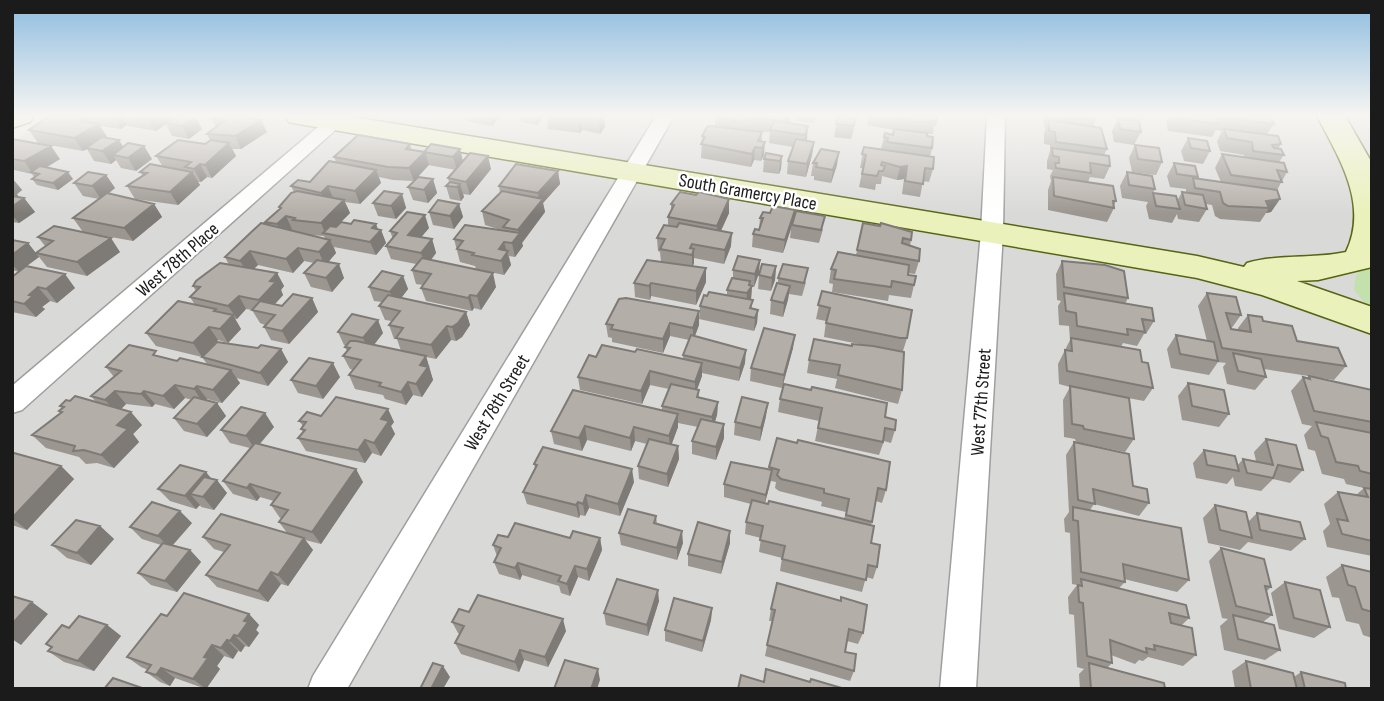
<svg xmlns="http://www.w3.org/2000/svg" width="1384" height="701" viewBox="0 0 1384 701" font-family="'Sofia Sans Condensed',sans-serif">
  <rect width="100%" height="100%" fill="#ece9e2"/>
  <path fill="#d9d9d8" d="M54 116H1372V689H12V142Z"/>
  <path fill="#c4e1ad" d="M1372 263V312L1354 290C1355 276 1357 266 1372 263Z"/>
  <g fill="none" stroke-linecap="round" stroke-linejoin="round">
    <g stroke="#9f9f9f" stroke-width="3">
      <path id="street" d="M331 116H351L22 410 12 413V386Z
        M656 116H674L347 689H308L313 676Z
        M987 116H1005L1003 232 976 689H940L981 232Z"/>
    </g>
    <g stroke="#576411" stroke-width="3">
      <path id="secondary" d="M12 116H34L30 122 12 128Z
        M285 116H347L1197 256 1244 267 1247 263C1278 254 1313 259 1346 252 1369 204 1339 158 1317 116H1345L1372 163V267L1318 280 1297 281 1372 307V334L1262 295 1197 278 299 124 289 122Z"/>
    </g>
    <use href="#street" fill="#fff" fill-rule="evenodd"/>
    <use href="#secondary" fill="#ebf1bb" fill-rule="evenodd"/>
  </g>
  <path fill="#9b9690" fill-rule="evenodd" d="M49 116H195L202 129 189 139 172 136 166 124 156 131 128 126 127 125 121 129 100 126 107 137 105 138 119 140 123 147 152 159 136 171 121 168 116 160 111 164 94 161 87 149 83 151 38 143 29 130Z
    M216 116 267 132 241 149H232L236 156 212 178 207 177 201 182H198L200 185 178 205 135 199 127 186 143 176 140 172 163 167 156 156 205 144 210 140 207 134 216 127 211 119Z
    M464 116H501L492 126 466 121Z
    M511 116H544L537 125 521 122 520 117Z
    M547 116H604L605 127 600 134 582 130 580 133 548 129Z
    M715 116H790L789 123 808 126 806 141 814 142 812 155 806 177 787 174 788 161 793 147 769 143 770 132H762V141L764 155 761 161 754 160 751 167 701 158 702 136 715 127Z
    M797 116H816L814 123 797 121Z
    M838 116H858L851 139 834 137Z
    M869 116H939L936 126H934L933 134H927V136L932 148 930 157 933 169 929 182 923 181 920 197 902 194 904 179 897 180 882 176 881 184H876L875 190 859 187 863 168H860L864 147 881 149 885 133 893 135 894 130 867 125Z
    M1043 116H1098L1093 127 1107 149 1104 155 1110 166 1104 179 1090 177 1088 182 1116 201 1114 205V208L1107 222 1048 210V190L1051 181 1050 176 1053 170 1047 169V161L1050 151V145L1044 144V133L1046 128 1044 127Z
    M1116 116H1145L1143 120 1116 117Z
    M1168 116H1270L1274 124 1267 134 1281 144 1278 149 1284 155 1279 162 1287 172 1277 190 1280 199 1271 212 1266 213 1260 222 1220 219 1215 216 1212 205 1206 204 1207 209 1199 222 1178 219 1177 214 1172 223 1149 219 1146 206 1148 202 1122 198 1120 186 1127 172 1155 189 1153 193 1177 201 1182 192H1186V189L1170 187 1167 176 1174 163 1198 177 1197 179 1221 182 1215 168 1222 154 1244 158V155L1220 151 1217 141 1222 131 1216 130 1212 137 1168 131 1166 121Z
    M1118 119 1141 132 1134 145 1114 142 1112 131Z
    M1188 138 1210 151 1203 164 1184 161 1181 151Z
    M12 139 60 159 46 168 73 179 58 190 37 185 32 179 34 177 32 174 14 170 12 172Z
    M410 144 412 150 424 152 460 149 463 161 491 169 470 195 463 194 464 197 461 201 450 199 446 186 449 182 448 178 456 170 428 165 418 177 433 179 437 193 428 203 413 200 408 187 414 181 393 180 379 177 381 183 360 204 345 202 350 213 341 222 381 230 386 243 376 255 334 247 336 253 328 262 344 278 332 292 311 287 304 273 314 263 304 261 293 273 258 265 254 269 277 273 284 286 281 290 283 295 275 304 282 306 312 298 318 312 289 344 271 340 264 327 265 325 260 323 252 310 246 309 237 319H235L241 329 228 343 218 340 202 357 156 346 146 333 195 305 190 297 196 291 193 286 229 265 225 257 266 225 265 222 279 209V207L294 192 291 186 310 182 336 162 334 157ZM309 235 324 236 325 239Z
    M1135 145 1162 162 1156 175 1132 172 1129 158Z
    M782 156 781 169 779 174 763 172 764 159Z
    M813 163 837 165 831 183 814 180V176H811Z
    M558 171 560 184 543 203 545 212 522 243 523 246 515 257 509 256 511 265 504 275 476 269 475 266 460 262 454 239 504 231 485 225 482 211 500 193 499 186Z
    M106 175 115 188 108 194 154 204 162 217 133 241 83 232 73 218 99 199 83 196 74 183Z
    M12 178 22 190 17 194 19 198H24L35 212 19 223 12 222Z
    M402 194 406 208 396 219 378 216 373 203Z
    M459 204 463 217 454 229 433 225 429 212Z
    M671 204 729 213 721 231 731 246 724 264 694 258 693 266 706 268V282L696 305 651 296 650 300 635 297 634 283 661 262 660 252 658 251 657 238 668 225V217L671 211Z
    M795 210 794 217 823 229 819 243 790 238 791 229 783 253 752 247 753 234 759 230 760 218 770 213Z
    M863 223 911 240 910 246 919 261 915 274 908 273V275L914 285 911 298 889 295 888 301 832 292 833 284 829 283 831 269 856 255Z
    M429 228 421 237 432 239 436 253 431 260 496 287 481 310 474 308 472 311 426 301 421 288 423 285 416 284 412 270 416 264 391 259 386 246 393 239 390 231Z
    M38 237 120 252 87 276 47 267 36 253 45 246Z
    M12 240 28 243 39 257 26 266 75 288 57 303 50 301 42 307 45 309 36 317 12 312V277L19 272 12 270Z
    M1062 261 1128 298 1125 304 1154 321 1146 334H1144L1137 346 1123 343 1121 347 1142 362 1153 388 1144 401 1101 393 1134 439 1125 452 1076 442 1075 439 1064 437 1063 400 1070 387 1059 384 1058 364 1070 340 1069 326 1059 325 1058 306 1061 301 1057 300 1056 274Z
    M776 266 775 280 771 291 758 289 759 275Z
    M733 270 759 273 754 287H752L751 299 752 309 758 310 757 323 754 331 699 319 700 306 707 296 727 295V290L733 278Z
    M403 276 408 289 401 298 466 312 470 325 462 337 456 341 451 340 436 359 426 357 433 380 422 397 413 395 406 405 385 399 383 395 355 389 349 375 353 370 350 369 343 356 347 351 345 347 346 346 344 345 338 332 383 333 374 345 401 351 397 339H394L389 325 392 321 385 320 379 306 382 302 374 301 369 287Z
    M778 278 806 282 802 296 789 294 783 317 770 314 771 300 778 284Z
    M822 291 907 338 903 351 902 390 898 404 835 388 837 379 807 373 809 360 852 346 864 345 824 337 826 321 816 319Z
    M1207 293 1241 315 1231 329 1238 330V328L1248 315 1263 321 1297 341 1346 366 1334 380 1264 369 1266 377 1255 390 1227 384 1223 367 1226 363 1218 362 1209 375 1171 368 1167 349 1176 335 1207 341 1198 306Z
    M619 299 699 325 695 336 745 363 739 381 702 373V376L697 389 699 397 718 402 717 415 715 422 724 438 716 460 692 454V441L698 427 678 423V427L671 445 678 446 679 459 668 487 639 479 638 466 647 444 635 441 631 451 587 440 582 451 554 444 551 431 662 410V406L669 389 650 385 642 404 580 390 578 377 596 357 635 352 683 359V355L689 340 670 336 663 353 612 342V338L608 337 606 324Z
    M258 348 281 349 288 362 268 386 236 378 240 383 222 403 207 399 206 400 217 403 226 416 207 437 184 431 174 418 192 400 185 398 174 409 155 404 152 407 126 404 121 409 142 425 133 434 139 442 114 468 97 463 86 464 79 457 46 448 32 435 60 413 59 411 62 408 60 406 96 402 91 396 114 377 106 367 160 356 177 361 207 364 202 357Z
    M793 348 782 388 750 381 751 368Z
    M1309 376 1372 390V556L1327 547 1323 531 1330 524 1324 504 1338 492 1356 495 1364 488 1346 484 1344 479 1322 474 1315 451 1308 449 1304 435 1312 426 1302 424 1291 391 1303 377 1306 378Z
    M340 377 323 399 298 393 291 380Z
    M1188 383 1229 414 1219 427 1182 420 1178 396Z
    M780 399 885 417 895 430 891 443 884 441 879 455 815 441 819 421 778 412Z
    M321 416 394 422 391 426 395 434 381 456 372 453 365 463 306 451 298 438 303 432 301 429 303 426 299 421Z
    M766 416 760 441 734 435 735 422Z
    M274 427 260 444 363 482 321 544 305 540 313 550 288 586 281 584 268 602 217 587 206 575 224 552 214 549 203 537 287 533 279 522 282 518H280L271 505 274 501 260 497 257 501 233 494 223 481 250 448 230 443 221 430Z
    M777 438 886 490 882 503 876 501 871 526V543L877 567 873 579 866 577 862 592 780 571 782 558 759 552 761 538 745 534 746 522 751 504 724 497V484L769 469ZM771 481 776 482 775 488 779 491 822 502 821 506 846 512 844 519 765 503Z
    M1266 439 1303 470 1290 483 1273 479 1261 491 1235 486 1233 477 1227 484 1196 478 1193 463 1204 450 1237 466 1243 459 1256 461 1254 452Z
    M1074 442 1133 486 1149 503 1139 516 1094 504 1090 510 1189 580 1177 592 1124 579 1125 582 1119 588 1189 618 1181 626 1196 655 1183 666 1148 657 1143 661 1139 660 1135 664 1111 655 1112 663 1107 668 1165 689H1080L1079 674 1084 669 1077 667 1074 615 1069 614 1068 597 1077 585 1072 584 1070 533 1065 532 1064 519 1069 512 1066 455Z
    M12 455 61 466 74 479 27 530 12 525Z
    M534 464 634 482 620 516 589 508 585 516 580 515 579 518 527 504 523 492 535 468Z
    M211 479 227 493 214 510 201 507 200 505 196 509 170 501 158 489Z
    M1215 505 1249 521 1257 513 1305 539 1291 551 1248 542 1240 550 1208 543 1203 518Z
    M656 516 657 524 683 543 677 560 621 545 619 533Z
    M192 523 173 545 190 550 201 562 177 592 151 585 138 573 161 545 142 539 130 527Z
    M100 526 114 539 91 565 67 558 52 545Z
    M730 531V543L721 574 688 566V554Z
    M508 537 600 538 602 550 589 581 578 577 570 596 561 593 559 586 522 575 520 580 499 574 494 562 497 556 493 545Z
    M1221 548 1271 587 1267 591 1272 615 1263 622 1280 650 1265 660 1224 650 1220 626 1228 619 1222 618 1209 561Z
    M1342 565 1372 572V638L1363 635 1359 624 1346 621 1339 598 1332 597 1326 577Z
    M1285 582 1330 627 1314 638 1279 629 1271 593Z
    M659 601 648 636 606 625 604 613Z
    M712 608 711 620 702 652 665 641V630Z
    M771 609 863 633 858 644 847 641 845 652 854 671 850 681 765 656 772 621H769Z
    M469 612 566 631 548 667 524 660 519 672 461 654 455 643 460 634 458 633 452 622Z
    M249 614 259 625 256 630 259 633 249 647 245 646 241 652 238 651 233 659 224 656 217 666 220 669 206 689 175 678 170 686 160 682 146 672 148 670 141 667 127 657 167 616Z
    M107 625 121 636 94 671 64 662 48 651 51 648 46 644 69 628Z
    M1246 661 1294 677 1301 672 1346 689H1235L1232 671Z"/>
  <path fill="#7e7a76" d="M114 116H122L127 125 121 129Z
    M153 116H178L165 123 166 124 156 131 148 119Z
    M195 116 202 129 189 139 182 126Z
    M490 116H501L492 126Z
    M536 116H544L537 125Z
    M603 116H604L605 127 600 134 599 121Z
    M787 116H790V122L783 134 785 121Z
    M581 117 582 130 580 133 578 120Z
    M85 118 92 128 99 124 107 137 88 148H86L87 149 83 151 74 138 81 121Z
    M261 120 267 132 241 149 235 136Z
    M808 126 807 139 803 148 805 135Z
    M119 140 127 153 113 155 116 160 111 164 102 151Z
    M765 142 764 155 761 161 762 148Z
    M814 142 812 155 806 177 807 164Z
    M229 143 236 156 212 178 205 165Z
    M51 146 60 159 36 173 32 172 24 161Z
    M144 146 152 159 136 171 128 158Z
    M755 147 754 160 751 167 752 154Z
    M460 149 463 162 457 170 453 157Z
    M425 152 429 165 414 181 409 168Z
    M839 152 837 165 831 183 833 170Z
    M488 156 491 169 470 195 466 182Z
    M782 156 781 169 779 174 780 161Z
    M200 164 207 177 201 182 194 169Z
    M907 166 904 179 897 180 900 167Z
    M376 170 381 183 360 204 355 191Z
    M558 171 560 184 543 203 545 212 522 243 523 246 515 257 512 243 519 234 518 230 539 203 538 193Z
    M68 172 73 179 58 190 53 183Z
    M192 172 200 185 178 205 170 192Z
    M106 175 115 188 101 199 92 186Z
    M12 178 22 190 17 194 19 198 12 203Z
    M433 179 437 193 428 203 424 190Z
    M460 184 464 197 461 201 457 187Z
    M328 186 334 200 327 206 321 193Z
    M402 194 406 208 396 219 391 206Z
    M24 198 35 212 19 223 12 215V207Z
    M729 199V213L717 239V226Z
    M1280 199 1271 212 1266 213 1269 208 1266 201Z
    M344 200 350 213 329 234 325 233 321 223Z
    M154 204 162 217 133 241 124 228Z
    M459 204 463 217 454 229 450 216Z
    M795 210 793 223 792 225 783 253 785 240Z
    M425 215 429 228 412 248 408 235Z
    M286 216 292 229 283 238 277 224Z
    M376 224 379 232 381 230 386 243 376 255 370 242 372 228Z
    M732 233 731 246 724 264 725 250Z
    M111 238 120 252 87 276 77 262Z
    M432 239 436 253 426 266 421 253Z
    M330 240 336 253 325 266 319 252Z
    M504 242 511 265 504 275 499 249Z
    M28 243 39 257 19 272 12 264V255Z
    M692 244V255L694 249V263L692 269V255L690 248Z
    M298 248 304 261 293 273 286 259Z
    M250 251 258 265 248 274 240 261Z
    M760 260 759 273 754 287 755 274Z
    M339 264 344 278 332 292 326 278Z
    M776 266 775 280 771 291 772 278Z
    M706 268V282L696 305V291Z
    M277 273 284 286 281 290 283 295 266 314 259 300 270 281Z
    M493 273 496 287 481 310 477 296Z
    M65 274 75 288 57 303 46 289Z
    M403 276 408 289 396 305 390 292Z
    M750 281V289L752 286 751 299 746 307 747 293Z
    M651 283V296L650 300 649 286Z
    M790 286 788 300 783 317 784 303Z
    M38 287 50 301 42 307 45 309 36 317 24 304 29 295Z
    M470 295 474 308 472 311 468 298Z
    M239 296 246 309 237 319 228 306Z
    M312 298 318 312 289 344 282 331Z
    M758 310 757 323 754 331 755 318Z
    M699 311V325L693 341V328Z
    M466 312 470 325 462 337 456 341 452 327Z
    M233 315 241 329 228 343 220 329Z
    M378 320 383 333 369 351 363 338Z
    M670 323V336L663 353V339Z
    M447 326 451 340 436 359 431 345Z
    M209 327 218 340 202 357 193 343Z
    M795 335 793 348 782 388 784 375Z
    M281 349 288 362 268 386 260 373Z
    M746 350 745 363 739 381 740 368Z
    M426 356 433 380 422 397 416 384 420 365Z
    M333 363 340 377 323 399 316 386Z
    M702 363V376L695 395V382Z
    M231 370 240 383 222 403 213 390Z
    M650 371V385L642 404 641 391Z
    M408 382 413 395 406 405 401 392Z
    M175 385 185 398 174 409 163 396Z
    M197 386 207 399 203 403 194 389Z
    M115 391 126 404 117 413 105 400Z
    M144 391 155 404 152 407 141 394Z
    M718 402 717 415 712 430V417Z
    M217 403 226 416 207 437 197 424Z
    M768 403 766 416 760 441 761 428Z
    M388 409 394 422 391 426 395 434 381 456 374 443 381 419Z
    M131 412 142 425 133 434 139 442 114 468 101 455 117 425Z
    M265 413 274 427 255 449 246 436Z
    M678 414V427L670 449 669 436Z
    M724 424V438L716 460V447Z
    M585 426 587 440 582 451 579 438Z
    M634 427 635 441 631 451 630 438Z
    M365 440 372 453 365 463 358 450Z
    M678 446 679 459 668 487 667 474Z
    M61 466 74 479 27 530 12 518Z
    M356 469 363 482 321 544 312 532Z
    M632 469 634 482 620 516 618 504Z
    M772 470 770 482 764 507 766 495Z
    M206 472 215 483 217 480 227 493 214 510 203 497 190 494 200 505 196 509 185 496Z
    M250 484 260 497 257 501 247 488Z
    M586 495 589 508 585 516 583 504Z
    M578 502 580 515 579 518 576 505Z
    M180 511 192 523 170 548 158 536Z
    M100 526 114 539 91 565 77 553Z
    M682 531 683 543 677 560V548Z
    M730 531V543L721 574 722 562Z
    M304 538 313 550 288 586 278 575Z
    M600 538 602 550 589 581 587 569Z
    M190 550 201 562 177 592 165 581Z
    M518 563 522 575 520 580 515 568Z
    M575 566 578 577 570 596 567 584Z
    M271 572 281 584 268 602 258 591Z
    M658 590 659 601 648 636 647 625Z
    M32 602 48 614 21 645 12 639V624Z
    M712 608 711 620 702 652 703 641Z
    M249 614 259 625 256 630 259 633 249 647 238 636 244 621Z
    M563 619 566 631 548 667 545 657Z
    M107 625 121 636 94 671 78 661Z
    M234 635 245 646 241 652 230 641Z
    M227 640 238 651 233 659 221 648Z
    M212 645 224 656 217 666 220 669 206 689 193 679 204 657Z
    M520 650 524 660 519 672 515 662Z
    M443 666 450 677 443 689H431Z
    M161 668 175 678 170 686 156 675Z
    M598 669 600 680 597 689H591Z"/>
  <path fill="#b4aea8" stroke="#7e7a76" stroke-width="2" d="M49 116H75L85 118 81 121 99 124 74 138 29 130Z
    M133 116H153L148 119Z
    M175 116H195L182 126 165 123Z
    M216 116H234L261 120 235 136 207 134 224 121 211 119Z
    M547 116H603L599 121 581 117 578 120Z
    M715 116H787L785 121 752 118 751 121 741 120 740 122Z
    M838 116 855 118 853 126 836 124Z
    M889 116H936V121L918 122Z
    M1056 116H1089V120Z
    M1174 116H1270L1274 124 1217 117 1219 124 1174 118Z
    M1118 119 1139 121 1141 132 1120 129Z
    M1049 120 1101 128 1107 149 1056 142 1055 132 1049 131Z
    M774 121 808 126 805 135 770 130Z
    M710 126 762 132 758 141 765 142 762 148 755 147 752 154 701 144 705 137 702 136 707 127Z
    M894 129 927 133V136L933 137 932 148 887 142 888 138 884 137 885 133 893 135Z
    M1224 129 1278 136 1281 144 1272 145 1274 148 1281 149 1284 155 1253 151 1252 142 1227 138Z
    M358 135 410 144 406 149 425 152 409 168 388 167 334 157Z
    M102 137 119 140 102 151 86 148Z
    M1188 138 1207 141 1210 151 1191 148Z
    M12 139 51 146 24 161 12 159Z
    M796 139 814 142 807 164 788 161Z
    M178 140 205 144 211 140 229 143 205 165 200 164 194 169 185 167 191 162 156 156Z
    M128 143 144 146 128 158 113 155Z
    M431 144 460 149 453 157 424 152Z
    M1135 145 1159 148 1162 162 1138 159Z
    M864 147 934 157 933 169 925 168 923 184 905 181 907 166 900 167 882 162 881 165 885 166 883 171H879L877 176 862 174 866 155 862 154Z
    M1052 148 1109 156 1110 166 1090 163 1091 173 1056 168 1055 163H1059V157L1053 156Z
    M821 149 839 152 833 170 816 167 817 163H813Z
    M470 153 488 156 466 182 448 178Z
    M766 153 782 156 780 161 764 159Z
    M1222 154 1284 163 1287 172 1277 170 1282 182 1231 175Z
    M329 161 376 170 355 191 328 186 321 193 291 186 298 180 310 182Z
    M1174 163 1195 166 1198 177 1177 174Z
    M150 164 192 172 170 192 127 186 147 173 140 172Z
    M516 164 558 171 538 193 499 186Z
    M40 166 68 172 53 183 32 179 39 174 31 172Z
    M88 172 106 175 92 186 74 183Z
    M1127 172 1152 176 1155 189 1129 185Z
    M418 177 433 179 424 190 408 187Z
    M1053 177 1113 186 1116 201H1113L1114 208 1054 196Z
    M1193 178 1277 190 1280 199 1266 201 1269 208 1228 206 1223 203 1220 192 1195 188Z
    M450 182 460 184 457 187 446 186Z
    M297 191 344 200 321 223 293 220 295 218 286 216 277 224 265 222 281 208 279 207 291 193Z
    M384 191 402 194 391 206 373 203Z
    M502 191 543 199 518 230 503 227 509 220 482 211Z
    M680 192 696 195 699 192 729 199 717 226 668 217 674 205 671 204Z
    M1182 192 1203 195 1207 209 1185 205Z
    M107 193 154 204 124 228 73 218Z
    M1153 193 1176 196 1180 209 1156 206Z
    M12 196 24 198 12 207Z
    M438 200 459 204 450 216 429 212Z
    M773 206 795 210 785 240 753 234 755 229 759 230 763 218H760L763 212 770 213Z
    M796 211 825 216 821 230 792 225Z
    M407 212 425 215 408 235 432 239 421 253 386 246 397 233 390 231Z
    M354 220 376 224 372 228 381 230 370 242 323 233 330 226 336 227 341 222 351 224Z
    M261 223 330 240 319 252 298 248 286 259 250 251 240 261 225 257Z
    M679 223 732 233 725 250 692 244 690 248 694 249 692 255 660 249 665 239 657 238 664 225 677 227Z
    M863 223 880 226 881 223 912 232 911 240 903 238 902 243 920 249 919 261 857 250Z
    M465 225 520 233 512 243 504 242 499 249 508 251 501 261 472 255 474 253 457 249 463 241 454 239Z
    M54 226 111 238 77 262 36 253 53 241 38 237Z
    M12 240 28 243 12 255Z
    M838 252 909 265 908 275 916 276 914 285 892 281 891 287 834 279 836 270 831 269Z
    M738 256 760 260 755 274 733 270Z
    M422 258 493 273 477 296 470 295 468 298 421 288 431 274 412 270Z
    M317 260 339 264 326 278 304 273Z
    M647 260 706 268 696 291 651 283 649 286 634 283Z
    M1062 261 1105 265 1124 271 1128 298 1064 287Z
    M220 263 277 273 270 281 276 282 259 300 239 296 228 306 190 297 200 287 193 286 196 281Z
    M762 264 776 266 772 278 759 275Z
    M783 264 808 268 804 283 778 278Z
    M26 266 65 274 46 289 38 287 29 295 33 296 24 304 12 301V277Z
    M382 271 403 276 390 292 369 287Z
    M732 278 750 281 749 285 752 286 747 293 727 290Z
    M777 283 790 286 784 303 771 300Z
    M822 291 912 310 907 338H900L826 323 830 308 818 305Z
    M709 292 753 300 750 308 758 310 755 318 700 306 704 295 707 296Z
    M1064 293 1152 308 1154 321 1142 319 1145 332 1127 329 1128 335 1077 326 1076 313 1066 311Z
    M1207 293 1236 297 1241 315 1226 313 1231 329 1251 332 1248 315 1262 317 1263 321 1292 326 1297 341 1338 348 1346 366 1222 348Z
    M293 294 312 298 282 331 264 327 275 315 252 310 260 301 282 306Z
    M388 295 466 312 458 323 452 327 447 326 431 345 396 338 403 328 389 325 400 311 379 306Z
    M626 298 699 311 693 328 670 323 663 339 611 329 613 325 606 324 619 299Z
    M178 301 216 309 214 311 233 315 220 329 209 327 193 343 146 333Z
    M352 314 378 320 363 338 338 332Z
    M764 328 795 335 784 375 751 368Z
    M691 335 746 350 740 368 683 355Z
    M1176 335 1214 342 1218 361 1180 354Z
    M1071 338 1140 350 1142 362 1148 363 1153 388 1067 371 1065 350 1072 351Z
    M814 339 852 346V344L873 346 904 352 902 390 838 375 840 365 809 360Z
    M350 341H356L426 356 420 365 428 367 416 384 408 382 401 392 379 386 381 383 349 375 361 360 343 356 350 348 345 347Z
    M217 342 258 348 261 345 281 349 260 373 202 357Z
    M129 345 156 351 153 355 177 361 180 358 231 370 213 390 197 386 194 389 175 385 163 396 144 391 141 394 115 391 105 400 91 396 121 371 106 367Z
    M602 345 635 352 637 349 702 363 695 382 650 371 641 391 578 377 589 355 596 357Z
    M1233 353 1261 359 1266 377 1238 371Z
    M309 358 333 363 316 386 291 380Z
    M1309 376 1372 390V422L1314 411 1303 377 1310 379Z
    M1188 383 1224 390 1229 414 1192 406Z
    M671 384 699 390 697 397 718 402 712 417 662 406Z
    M784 384 811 390 812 387 887 403 885 417 896 420 895 430 885 428 883 442 818 428 822 408 780 399Z
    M1070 386 1129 398 1134 439 1084 429 1083 426 1072 424Z
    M573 390 678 414 669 436 634 427 630 438 585 426 579 438 551 431Z
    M75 396 131 412 117 425 128 429 101 455 84 450 73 451 75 446 32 435 62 412 59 411 64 407 60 406 66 400 70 401Z
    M194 397 217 403 197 424 174 418Z
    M336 397 388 409 381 419 389 421 374 443 365 440 358 450 298 438 305 430 301 429 306 422 299 421 307 412 321 416Z
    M742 397 768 403 761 428 735 422Z
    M241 407 265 413 246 436 221 430Z
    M701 419 724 424 716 447 692 441Z
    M1316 422 1372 433V474L1360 471 1358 466 1336 462 1328 438 1321 436Z
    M777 438 797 443 798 440 890 462 886 490 878 488 872 522 846 515 849 499 824 493V489L781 479 777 475 779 470 769 467Z
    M649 439 678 446 667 474 638 466Z
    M1266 439 1296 445 1303 470 1278 465 1273 478 1247 473 1243 459 1273 465Z
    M1074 442 1129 454 1133 486 1147 489 1149 503 1093 489 1095 504 1078 500Z
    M255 443 356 469 312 532 279 522 288 510 271 505 280 493 250 484 247 488 223 481Z
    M543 447 632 469 618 504 586 495 583 504 578 502 576 505 523 492 537 465 534 464Z
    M1204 450 1235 456 1239 471 1207 465Z
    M14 453 61 466 12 518V455Z
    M731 462 772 470 766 495 724 484Z
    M180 465 206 472 185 496 158 489Z
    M204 477 217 480 203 497 190 494Z
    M1364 488 1372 489V541L1342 534 1337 519 1348 521 1338 492 1368 497Z
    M752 500 768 504 769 501 874 526 871 543 880 545 877 567 868 565 866 580 782 559 785 546 760 540 763 526 746 522Z
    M152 502 180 511 158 536 130 527Z
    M1215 505 1246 512 1252 538 1220 530Z
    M1073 507 1181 528 1189 580 1123 564 1125 582 1081 572 1078 521 1073 520Z
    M628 509 656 516 654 523 682 531 677 548 619 533Z
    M1257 513 1300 522 1305 539 1260 530Z
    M221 514 304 538 278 575 271 572 258 591 206 575 230 545 203 537Z
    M76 520 100 526 77 553 52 545Z
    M698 522 730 531 722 562 688 554Z
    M515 523 570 538 573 531 600 538 587 569 575 566 567 584 558 581 561 576 518 563 515 568 494 562 501 548 493 545 498 535 508 537Z
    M163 543 190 550 165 581 138 573Z
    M1221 548 1264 559 1271 587 1265 586 1272 615 1236 606Z
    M1342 565 1372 572V612L1362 609 1355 587 1348 585Z
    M617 579 658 590 647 625 604 613Z
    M1081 579 1186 605 1189 618 1169 613 1171 623 1192 628 1196 655 1154 645 1155 650 1146 648 1147 653 1110 640 1112 663 1087 656 1083 603 1079 602 1078 585 1082 586Z
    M1285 582 1320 590 1330 627 1294 618Z
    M777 583 841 601V597L867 605 863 633 849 629 845 652 856 654 854 671 767 645 775 610 771 609Z
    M184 593 249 614 244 621 248 622 238 636 234 635 230 641 227 640 221 648 212 645 204 657 208 658 193 679 161 668 156 675 146 672 151 665 127 657 161 614 167 616Z
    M478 595 563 619 545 657 520 650 515 662 455 643 464 626 452 622 459 609 469 612Z
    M12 596 32 602 12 624Z
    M674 598 712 608 703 641 665 630Z
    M1233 615 1274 625 1280 650 1238 639Z
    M79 616 107 625 78 661 48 651 52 647 46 644 62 625 69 628Z
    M565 660 598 669 591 689H554Z
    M1246 661 1293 673 1297 689H1251Z
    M433 663 443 666 431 689H420Z
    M1089 663 1164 683 1165 689H1091Z
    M766 669 810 682 811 679 845 689H738L741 675 764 682Z
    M1301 672 1345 683 1346 689H1305Z
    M113 678 145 689H104Z"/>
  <linearGradient id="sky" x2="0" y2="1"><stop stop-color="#8ebce0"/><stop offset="0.54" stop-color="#f6f5f2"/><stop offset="1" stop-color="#f6f5f2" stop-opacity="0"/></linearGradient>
  <rect width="1384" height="214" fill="url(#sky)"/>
  <g text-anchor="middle" stroke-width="5" stroke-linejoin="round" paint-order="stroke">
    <g font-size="19" fill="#1b1b1b" stroke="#fff">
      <text transform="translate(748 191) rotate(10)" y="7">South Gramercy Place</text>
      <text transform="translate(177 259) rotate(-41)" y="7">West 78th Place</text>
      <text transform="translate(496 402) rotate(-59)" y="7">West 78th Street</text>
      <text transform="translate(980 402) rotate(-86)" y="7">West 77th Street</text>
    </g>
  </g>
  <rect width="1384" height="701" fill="none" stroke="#1b1b1b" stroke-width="28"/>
</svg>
